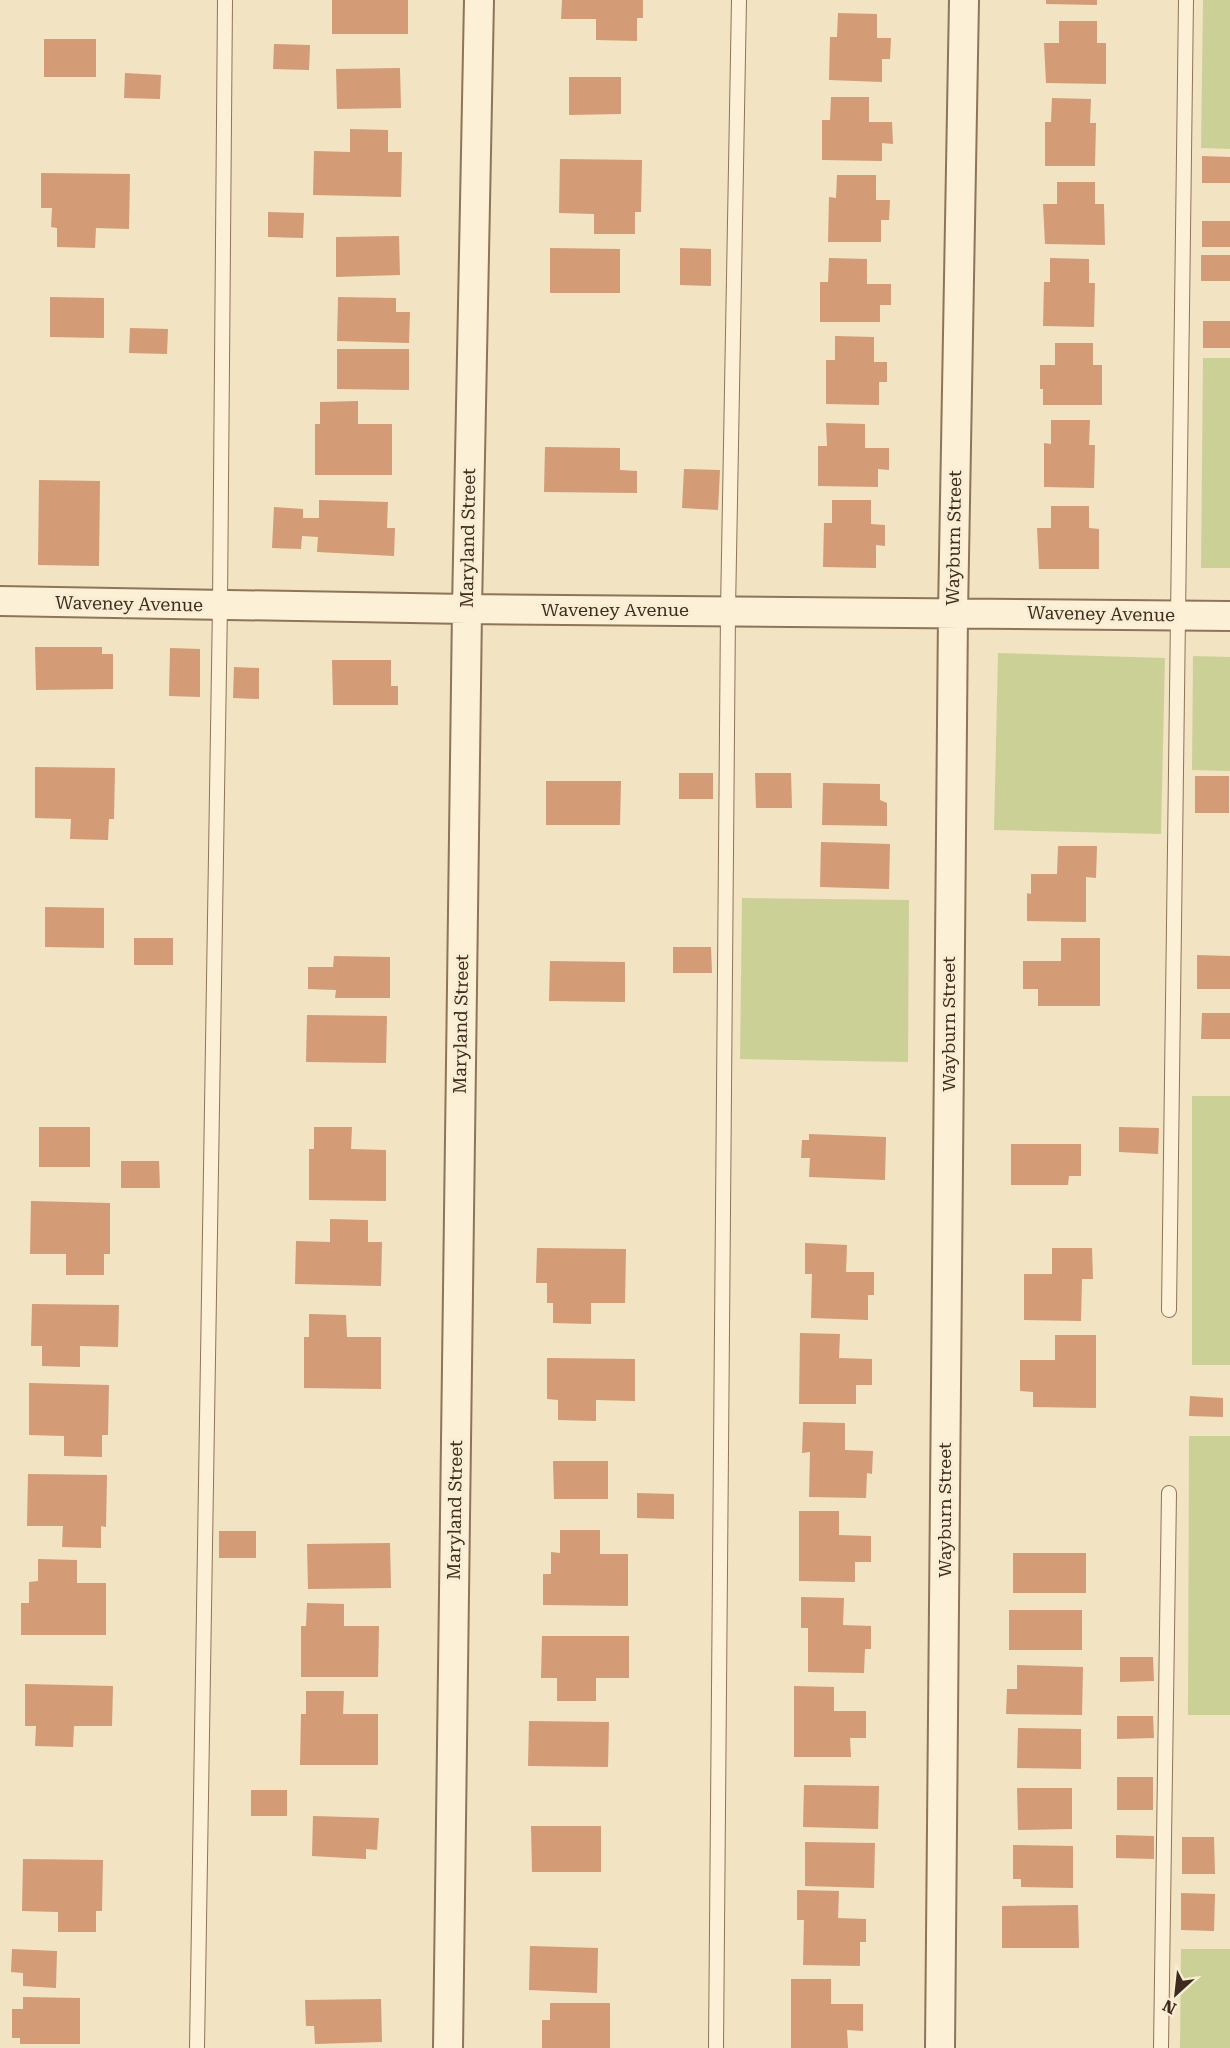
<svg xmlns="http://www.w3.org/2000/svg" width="1230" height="2048" viewBox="0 0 1230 2048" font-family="'Roboto Serif',serif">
  <rect width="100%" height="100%" fill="#f2e3c3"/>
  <path fill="#cbd196" d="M1203 0H1230V149L1201 148Z
    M1203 358H1230V568H1201Z
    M998 653 1165 658 1161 834 994 830Z
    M1193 656 1230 657V771L1192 770Z
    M742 898 909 900 908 1062 740 1059Z
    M1192 1096H1230V1365H1192Z
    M1189 1436H1230V1715H1188Z
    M1181 1949H1230V2048H1180Z"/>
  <path fill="#d39b76" d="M332 0H408V34H332Z
    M562 0H643V18H637V41L596 40V19H561Z
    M1046 0H1097V5L1046 4Z
    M838 13 877 14V38H891L890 59H882V82L829 80 830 37H837Z
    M1059 21H1097V43H1106V84L1046 83 1044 43H1059Z
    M44 39H96V77H44Z
    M274 44 310 45 309 70 273 69Z
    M400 68 401 108 337 109 336 69Z
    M125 73 161 75 160 99 124 98Z
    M569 77H621V114L569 115Z
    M831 97H869V122H892L893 144 882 143V161L822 160V120H830Z
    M1052 98 1091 99 1090 123H1096L1095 166H1045V122H1051Z
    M350 129 388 130V152H402L401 197 313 195 314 151 350 152Z
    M1202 156 1230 157V183H1202Z
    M560 159 642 160 641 212H635V234H594V214L559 213Z
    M41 173 130 174 129 229 96 228 95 248 57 247V228L51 227 52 208H41Z
    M837 175H876V200H890L889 220H881V242H828L829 197 836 198Z
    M1057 182H1095V204H1104L1105 245 1045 244 1043 204H1057Z
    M268 212 304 213 303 238 268 237Z
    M1202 221H1230V247H1202Z
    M399 236 400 275 336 277V237Z
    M550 248 620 249V293H550Z
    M680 248 711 249V286L680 285Z
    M1201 255H1230V281H1201Z
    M829 258 867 259V284H891V305H880V322H820V282H828Z
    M1050 258 1089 259V283H1095L1094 327 1043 326 1044 282H1050Z
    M50 297 104 298V338L50 337Z
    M338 297 396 298V312H410L409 343 337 341Z
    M1203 321H1230V348H1203Z
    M130 328 168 329 167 354 129 353Z
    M835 336 874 337V362H887V382H879V405L826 404V360H835Z
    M1055 343H1093V365H1102V405H1043V389H1040V365H1055Z
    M337 349H409V390L337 389Z
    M358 401V424H392V475H315V424H320V402Z
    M1051 420H1090L1089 445H1095L1094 488 1044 487V443L1051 444Z
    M826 423 865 424V448H889V470L878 469V487L818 486V446H827Z
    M545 447 620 448V470L637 471V493L544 492Z
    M684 469 720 470 718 510 682 508Z
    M39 480 100 481 99 566 38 565Z
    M319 500 388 502 387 528H395L394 556 317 552 318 537 302 536 301 549 272 548 274 507 303 509V518H319Z
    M832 500H871V524L885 525V546L876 545V568L823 567 824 523H832Z
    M1051 506H1089V528L1099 529V569H1039L1037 528H1051Z
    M35 647H102V654H113V689L36 690Z
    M170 648 200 649V697L169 696Z
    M332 660H391V686H398V705H333Z
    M234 667 259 668V699L233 698Z
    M35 767 115 768 114 819H109L108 840 70 839 71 819 35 818Z
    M679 773H713V799H679Z
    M755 773H791L792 808H756Z
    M1195 776H1229V813H1195Z
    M546 781H621L620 825H546Z
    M823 783 880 784V800L887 803V826L822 825Z
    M821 842 890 844 889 889 820 887Z
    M1058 846H1097L1096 878 1086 877V922L1027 921V893L1031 894V874H1057Z
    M45 907 104 908V948L45 947Z
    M134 938H173V965H134Z
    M1061 938H1100V1006H1038V989H1023V961H1061Z
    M673 947H711L712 973H673Z
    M1197 955 1230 956V989H1197Z
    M334 956 390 957V998H335L336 990 308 989V967H333Z
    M550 961 625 962V1002L549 1001Z
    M1202 1013H1230V1039H1201Z
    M307 1015 387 1016 386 1063 306 1062Z
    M39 1127H90V1167H39Z
    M314 1127H352L351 1149 386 1150V1201L309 1200V1149H314Z
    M1119 1127 1159 1128 1158 1154 1119 1152Z
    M809 1134 886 1137 885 1180 809 1177 810 1158H801L802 1140H809Z
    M1011 1144H1081V1176H1069L1068 1185H1011Z
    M121 1161H159L160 1188H121Z
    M31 1201 110 1203V1254H104V1275H66V1254H30Z
    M330 1219 368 1220V1242H382L381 1286 295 1284 296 1241 330 1242Z
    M805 1243 847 1245 846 1272H874V1295H868V1320L811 1318 812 1274H805Z
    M537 1248 626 1249 625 1303H591V1324L553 1323V1303H547V1283H536Z
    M1052 1248H1092L1093 1279H1082L1081 1321 1024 1320V1274H1052Z
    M32 1304 119 1305 118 1347 80 1346V1367L42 1366V1346H31Z
    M309 1314 346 1315 347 1337H381V1389L304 1388V1337H309Z
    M800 1333 840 1334 839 1358 872 1359V1385H856V1404H799Z
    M1055 1335H1096V1408L1033 1407V1392L1020 1391V1360H1055Z
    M547 1358 635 1359V1401L596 1400V1421L558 1420V1400L547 1399Z
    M29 1383 109 1385 108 1435H102V1457L64 1456V1436L29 1435Z
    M1190 1396 1223 1398V1417L1189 1416Z
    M803 1422 845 1423V1450L873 1451 872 1474 867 1473 866 1498 809 1497 810 1452 802 1453Z
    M553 1461H608V1499H554Z
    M28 1474 107 1475 106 1527 101 1526V1548L62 1547 63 1526H27Z
    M637 1493 674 1494V1519L637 1518Z
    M799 1511H839V1535L871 1536V1562H855V1582L799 1581Z
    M560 1530H600V1554H628V1606L543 1605V1574H551V1552L560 1553Z
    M219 1531H256V1558H219Z
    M390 1543 391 1588 308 1589 307 1544Z
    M1013 1553H1086V1593H1013Z
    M38 1559 77 1560V1583H106V1635H21V1603H29V1582L38 1581Z
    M801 1597 844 1598 843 1625 871 1626V1649H865L864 1673 808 1672V1628H801Z
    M307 1603 344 1604V1626H379L378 1677H301V1626H306Z
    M1009 1610H1082V1650H1009Z
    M542 1636H629V1678H596V1701H557V1678H541Z
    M1120 1657H1153L1154 1681 1120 1682Z
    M1017 1665 1083 1667 1082 1715 1006 1714 1007 1689H1017Z
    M25 1684 113 1686 112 1726H74L73 1747 35 1746 36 1726H25Z
    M794 1686 834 1687V1711H866V1738H850L851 1757H794Z
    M306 1691H344L343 1714H378V1765H300L301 1714H306Z
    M1117 1716H1153L1154 1738 1117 1739Z
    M529 1721 609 1722 608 1767 528 1766Z
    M1018 1728 1081 1729V1769L1017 1768Z
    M1117 1777H1153V1810H1117Z
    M804 1785 879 1786 878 1829 803 1827Z
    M1017 1788H1072V1829L1018 1830Z
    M251 1790H287V1816H251Z
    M313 1816 379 1818 377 1850 366 1849V1859L312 1856Z
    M531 1826H601V1872H532Z
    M1116 1835 1154 1836V1859L1116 1858Z
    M1182 1837H1214L1215 1874H1182Z
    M805 1842 875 1843 874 1888 805 1886Z
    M1013 1845 1073 1846V1888L1021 1887V1879H1013Z
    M23 1859 103 1860 102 1911H96V1932H58V1912L22 1911Z
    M797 1890 839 1891 838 1918 866 1919V1942H860V1966L803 1965 804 1920H797Z
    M1181 1893 1215 1894 1214 1931 1181 1930Z
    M1078 1905 1079 1948H1002V1906Z
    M530 1946 598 1948 597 1993 529 1990Z
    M12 1949 57 1951 56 1988 23 1986V1973L11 1972Z
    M791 1979H831V2004H863V2031L847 2030 848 2048H791Z
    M23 1997 80 1998V2044H20V2038H12V2009H23Z
    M381 1999 382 2042 315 2044 314 2026H306L305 2000Z
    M550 2003H610V2048H542V2020H550Z"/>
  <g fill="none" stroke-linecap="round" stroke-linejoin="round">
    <g stroke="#8e7458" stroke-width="16">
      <path id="service" d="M1169 1310 1186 0
        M197 2048 220 605 225 0
        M716 2048 728 611 739 0
        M1161 2048 1169 1493"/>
    </g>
    <g stroke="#8e7458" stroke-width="32">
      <path id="minor" d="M0 601 467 609 1230 616
        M448 2048 467 609 479 0
        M940 2048 953 613 964 0"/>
    </g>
    <use href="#service" stroke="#fcf0d7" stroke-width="14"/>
    <use href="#minor" stroke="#fcf0d7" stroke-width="28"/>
  </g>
  <g text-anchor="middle" stroke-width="6" stroke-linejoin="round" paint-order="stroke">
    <g font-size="18" fill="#3d2c1d" stroke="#f9edd3">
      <text transform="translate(468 538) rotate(-89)" y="6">Maryland Street</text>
      <text transform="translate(954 538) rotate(-89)" y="6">Wayburn Street</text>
      <text transform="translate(129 604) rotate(1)" y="6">Waveney Avenue</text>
      <text x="615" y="616">Waveney Avenue</text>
      <text transform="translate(1101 614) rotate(1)" y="6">Waveney Avenue</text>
      <text transform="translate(461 1024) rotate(-89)" y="6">Maryland Street</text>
      <text transform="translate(949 1024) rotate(-90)" y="6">Wayburn Street</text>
      <text transform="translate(455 1510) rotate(-89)" y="6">Maryland Street</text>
      <text transform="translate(945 1510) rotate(-90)" y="6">Wayburn Street</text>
    </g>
  </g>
  <g transform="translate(1176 1994) rotate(207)" stroke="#f9edd3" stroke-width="4.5" paint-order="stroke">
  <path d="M0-4.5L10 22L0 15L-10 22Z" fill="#3d2c1d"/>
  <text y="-9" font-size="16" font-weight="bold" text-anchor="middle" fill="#3d2c1d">N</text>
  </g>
</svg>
